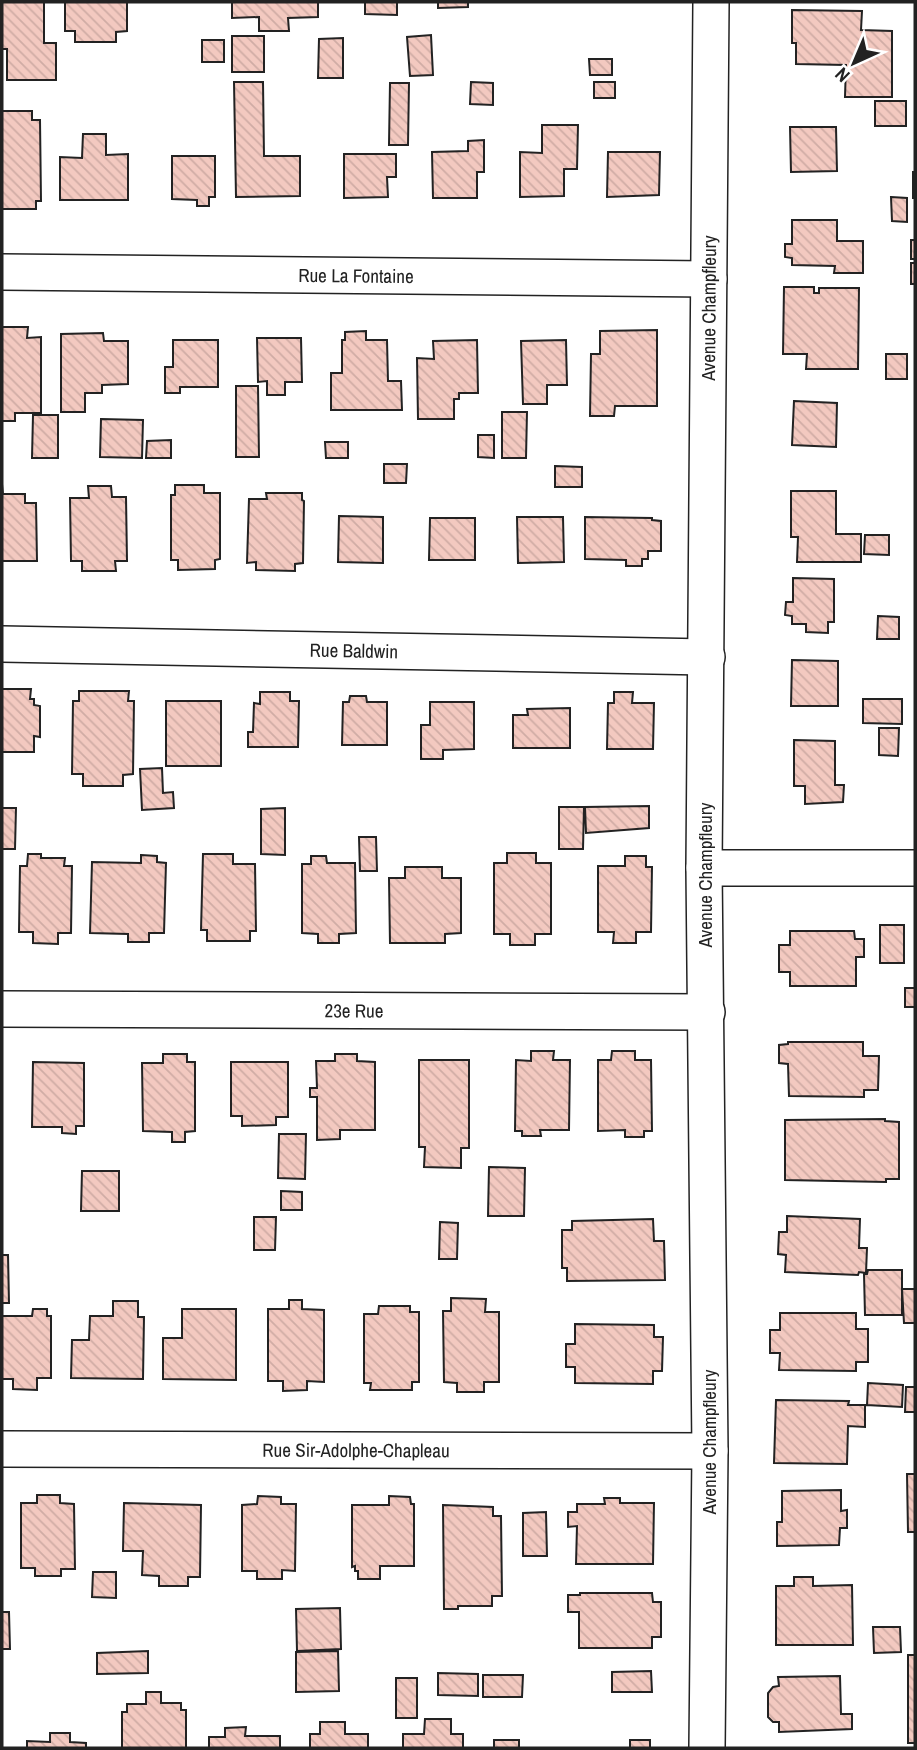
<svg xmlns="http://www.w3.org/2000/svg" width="917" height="1750" viewBox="0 0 917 1750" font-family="'Archivo Narrow',sans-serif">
  <defs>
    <pattern id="building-back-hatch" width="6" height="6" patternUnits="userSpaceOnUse" patternTransform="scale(1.75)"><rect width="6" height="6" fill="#f3c9c0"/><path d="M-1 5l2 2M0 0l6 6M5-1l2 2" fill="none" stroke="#d0aca5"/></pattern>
  </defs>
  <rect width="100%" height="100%" fill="#fff"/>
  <path fill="url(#building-back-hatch)" stroke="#222" stroke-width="2" d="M2 2H44V43H56V80H7V49H2Z
    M65 2H127V31L116 32V42H75V31H65Z
    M232 2H318V17L288 18 289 31H259V17L232 18Z
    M365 2H397V15L365 14Z
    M438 2H468V7L438 8Z
    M792 10 862 11 861 30 892 31V97H845L846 65 796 64V43H792Z
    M431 35 433 75 410 76 407 37Z
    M232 36H264V72H232Z
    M343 38V78H318L319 39Z
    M202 40H224V62H202Z
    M589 59H612V75H590Z
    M234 82H263L264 156H300V196L236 197Z
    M471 82 493 83V105L470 104Z
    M594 82H615V98H594Z
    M390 83H409L408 145H389Z
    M875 101H906V126H875Z
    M2 111H32V120H40L41 201H36V209H2Z
    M542 125H578L577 169H564V196L520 197V152L542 153Z
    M790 127H836L837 171 791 172Z
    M83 134H106V155L128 154V200H60V157L82 158Z
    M484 140V172H477V198H433L432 152 468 151V141Z
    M608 152H660L659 195 607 197Z
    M344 154H396V177H387L388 197 344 198Z
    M172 156H215V197H209V206H197V200L172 199Z
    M913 172H915V198H913Z
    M891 197 907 198V222L892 221Z
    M792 220H837V241H863V273H834L835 266 792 265V258L785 257V244H792Z
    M911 240H915V259H911Z
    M911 263H915V284H911Z
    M784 287H814V293H819V288H859L858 369H806L807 354H783Z
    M2 327H28L27 338 41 337V413H15V421H2Z
    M657 330V406H615L614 416H590L591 354H600V331Z
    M366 331V340H387L388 381H401L402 410H331V373H342V340H345V332Z
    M103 333 104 341H128V384L102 385V393H85V412H61V334Z
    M257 338H301L302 382H285V395H267V381L258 382Z
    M173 340H218V387H180V393H165V367H173Z
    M477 340 478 393H459V399H454V419H418L417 358 434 359 433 341Z
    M566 340 567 385H547V404H523L521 341Z
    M886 354H907V379H886Z
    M236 386H258L259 457H236Z
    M794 401 837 403 836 447 792 445Z
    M502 412H527L526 458H502Z
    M33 415H58V458H32Z
    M101 419 143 420 142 458 100 457Z
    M478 435H494V458L478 457Z
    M171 440V458H146L147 441Z
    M325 442H348V458H326Z
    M384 464H407L406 483H384Z
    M555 466 582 467V487H555Z
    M2 484 3 494H25V503H36L37 561H2Z
    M175 485H204V493H220V559L215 560V569L178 570V560H171V495H175Z
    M88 486H111L112 497H126L127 561H115L116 571H82V561H71L70 498H89Z
    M791 491H836V534H861V562H797L798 537H791Z
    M266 493H302V500L304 501 303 563 295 564V571L256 570V562L247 563 249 499H267Z
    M339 516 383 517V563L338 562Z
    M517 517H563L564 562 518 563Z
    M585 517 652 518V520L661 521V551H648V559H642V566H626V560L585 559Z
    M430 518H475V560H429Z
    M865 535H889V555L864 554Z
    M793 578 834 579V622H828V633L806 632V624H792V616L785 615 786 602H793Z
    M878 616 899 617V639H877Z
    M792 660 838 661V706H791Z
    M2 689H31L30 699H34V705L40 706V737L34 736V752H2Z
    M79 691H129L128 701H134L133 774 123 775V786H83V774H72L73 701H79Z
    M260 692H290V701H299L298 747H248V732H253L254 703 260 704Z
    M614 692H633L632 703H654L653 749H607L608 703H614Z
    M350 696H366L367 702H387V745H342L343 702H349Z
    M863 699H902V724L863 723Z
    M166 701H221V766H166Z
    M430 702H474V749L443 750V759H421V725H430Z
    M570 708V748H513V715H528L527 709Z
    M879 728H899L898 756 879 755Z
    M794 740 835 741V785H844L843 802 805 804V786H794Z
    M162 768 163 793 173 792 174 808 142 810 140 769Z
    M649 806V828L586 833 585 807Z
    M559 807H584L583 849H559Z
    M2 808H16L15 849H2Z
    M285 808V855L261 854V809Z
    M359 837H376L377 871H360Z
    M507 853H536V863H551V934H535V945H510V934H494V863H507Z
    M28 854H41V858H65L64 866H72L71 933H58V944L33 943V932H19L20 866H27Z
    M203 854H233V864H255L256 931H250V941H207V930H201Z
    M141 855 157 856V862L166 863 164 933H149V942H128V934L90 933 92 862 141 863Z
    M311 856H326L327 863H355L356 933 339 934V943H318V934L302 933V864H311Z
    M625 856H646V867H652L651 932H636V943H613L614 932H598V866H625Z
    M405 867H442V878H461V933L445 934V943H390L389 878H405Z
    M880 925H904V963H880Z
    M790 931H854L855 939H864V957H856V986H790V972H779V945H790Z
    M905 988H915V1007H905Z
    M788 1042H863V1056H879L878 1090H864V1097L789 1096 788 1064 779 1063V1045L788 1044Z
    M531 1051H554L553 1060H570L569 1130H540L541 1136H522V1131H515L516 1060 531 1061Z
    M612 1051H635V1060H651L652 1131H644V1137H625V1130L598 1131V1060H611Z
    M163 1054H187V1062H195V1131L185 1132V1142H172V1132L143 1131 142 1063H163Z
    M335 1054H357V1061L375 1062V1130H340V1139L317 1140V1097H310V1088H317L316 1061H335Z
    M419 1060H469V1148H461V1168L424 1167 425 1147H419Z
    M33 1062 84 1063V1126H76V1134L62 1133V1127H32Z
    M231 1062H288V1117H276V1125L242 1126V1116H231Z
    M885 1119V1121L899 1122V1179H886V1182L785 1180V1120Z
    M279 1134H306L305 1179 278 1178Z
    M489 1167 525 1168 524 1216H488Z
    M82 1171H119V1211H81Z
    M281 1191 302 1192V1210H281Z
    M787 1216 860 1219 859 1248H867L866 1273 859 1272 858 1275 785 1272 786 1255 778 1254 779 1232H787Z
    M254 1217H276L275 1250H254Z
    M653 1219 654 1241H664L665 1280 567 1281V1268H562V1230H572V1221Z
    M440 1222 458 1223 457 1259H439Z
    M2 1255H8L9 1303H2Z
    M868 1270H902V1315H865L864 1274H867Z
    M902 1289H915V1323H904Z
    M451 1298 486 1299 485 1312H499V1382H484V1392H457V1383L444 1382 443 1311H451Z
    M289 1300H302V1309L324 1310V1382L307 1381V1390L283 1391V1381H268V1309H289Z
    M113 1301H138V1317H144L143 1379 71 1378 72 1340H89L90 1316H113Z
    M379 1306H410V1312H419V1382H412V1390H370L371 1383H364V1314H378Z
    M33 1309H47V1316H51V1378H37V1390L13 1389V1379H2V1316H32Z
    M182 1309H236V1380L163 1379V1338H182Z
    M780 1313H856V1329H868V1362H856V1371L779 1370 780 1353H770V1330H780Z
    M575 1324 654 1325V1337H663L662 1371H653V1384L575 1383V1367H566V1344H575Z
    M868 1383 903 1385 902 1407 867 1405Z
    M906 1387H915V1412H905Z
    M776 1400 849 1401 848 1405H865V1427L848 1426 847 1464 774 1463Z
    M907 1474H915V1532H908Z
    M841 1490V1511L847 1510V1528H840L839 1545 777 1546V1522H782V1491Z
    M37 1495H60V1503L74 1504 75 1569H61V1576H35V1568H21V1503H37Z
    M258 1496 281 1497V1504H296L295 1571 282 1570V1579H257V1571H242V1505L257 1504Z
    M389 1496 410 1497 411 1504H414V1566H380V1579H358V1571H355V1566L352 1567V1505H389Z
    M604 1498H620V1503H654L653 1564H576L577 1526 568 1527V1512H577V1504H605Z
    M124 1503 201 1505 200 1577H188V1586H159V1576L142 1575 143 1551H123Z
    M443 1505 493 1507V1516H501L502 1596H492V1606H458V1609H444Z
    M546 1512 547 1556H523V1513Z
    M93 1572H116V1598L92 1597Z
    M794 1577H813V1586L852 1585 853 1645H776V1586H794Z
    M580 1593H652L653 1602H661V1637H652V1648H579V1612H568V1595H580Z
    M340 1608 341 1649 297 1651 296 1609Z
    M2 1612H9L10 1649H2Z
    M873 1627H900L901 1652 874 1653Z
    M148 1651V1673L97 1674V1653Z
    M338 1651 339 1691 296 1692V1652Z
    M908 1655H915V1743H908Z
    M651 1671 652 1692H612V1672Z
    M438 1673 478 1674V1696L438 1695Z
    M483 1675H523L522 1697H483Z
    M840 1676 841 1714H852V1729L779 1732V1722H773L768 1717V1693L773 1687 779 1686 778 1677Z
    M396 1678H417V1718H396Z
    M146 1692H161V1703H181V1710H186V1748H122V1712H127V1704H146Z
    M425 1719H451V1734H463V1748H403V1734H424Z
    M320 1722H345V1734H368V1748H310V1734H320Z
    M246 1727 245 1736H280V1748H209V1737H225V1728Z
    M50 1733H70V1742L86 1743V1748H27V1741L50 1742Z
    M494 1740H519V1748H494Z
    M630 1740H650V1748H630Z"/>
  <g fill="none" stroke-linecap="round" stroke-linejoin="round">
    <g stroke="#222" stroke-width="38">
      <g id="minor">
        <path id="s1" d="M2 272 709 279"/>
        <path id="s2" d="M2 644 707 657"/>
        <path d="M704 868H915"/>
        <path id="s3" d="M2 1009 707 1012"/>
        <path id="s4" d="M2 1449 710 1451"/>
        <path id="s5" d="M707 1748 710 1451 704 868 711 2"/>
      </g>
    </g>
    <use href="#minor" stroke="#fff" stroke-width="35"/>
  </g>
  <g text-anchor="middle" stroke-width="5" stroke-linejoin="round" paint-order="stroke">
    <g font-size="19" fill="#222" stroke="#fff">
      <text dy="7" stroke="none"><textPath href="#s1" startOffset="354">Rue La Fontaine</textPath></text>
      <text dy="7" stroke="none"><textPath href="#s5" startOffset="1440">Avenue Champfleury</textPath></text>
      <text dy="7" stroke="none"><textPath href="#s2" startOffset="352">Rue Baldwin</textPath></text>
      <text transform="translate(705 875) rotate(-90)" y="7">Avenue Champfleury</text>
      <text dy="7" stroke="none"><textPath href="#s3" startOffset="352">23e Rue</textPath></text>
      <text transform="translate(709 1442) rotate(-90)" y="7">Avenue Champfleury</text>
      <text dy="7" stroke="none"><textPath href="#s4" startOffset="354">Rue Sir-Adolphe-Chapleau</textPath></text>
    </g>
  </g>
  <rect width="917" height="1750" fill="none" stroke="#222222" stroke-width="7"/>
  <g transform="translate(854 63) rotate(224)" stroke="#ffffff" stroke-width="5" paint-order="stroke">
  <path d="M0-5L12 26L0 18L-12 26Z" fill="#222222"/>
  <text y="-10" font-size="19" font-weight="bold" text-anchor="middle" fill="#222222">N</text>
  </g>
</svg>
